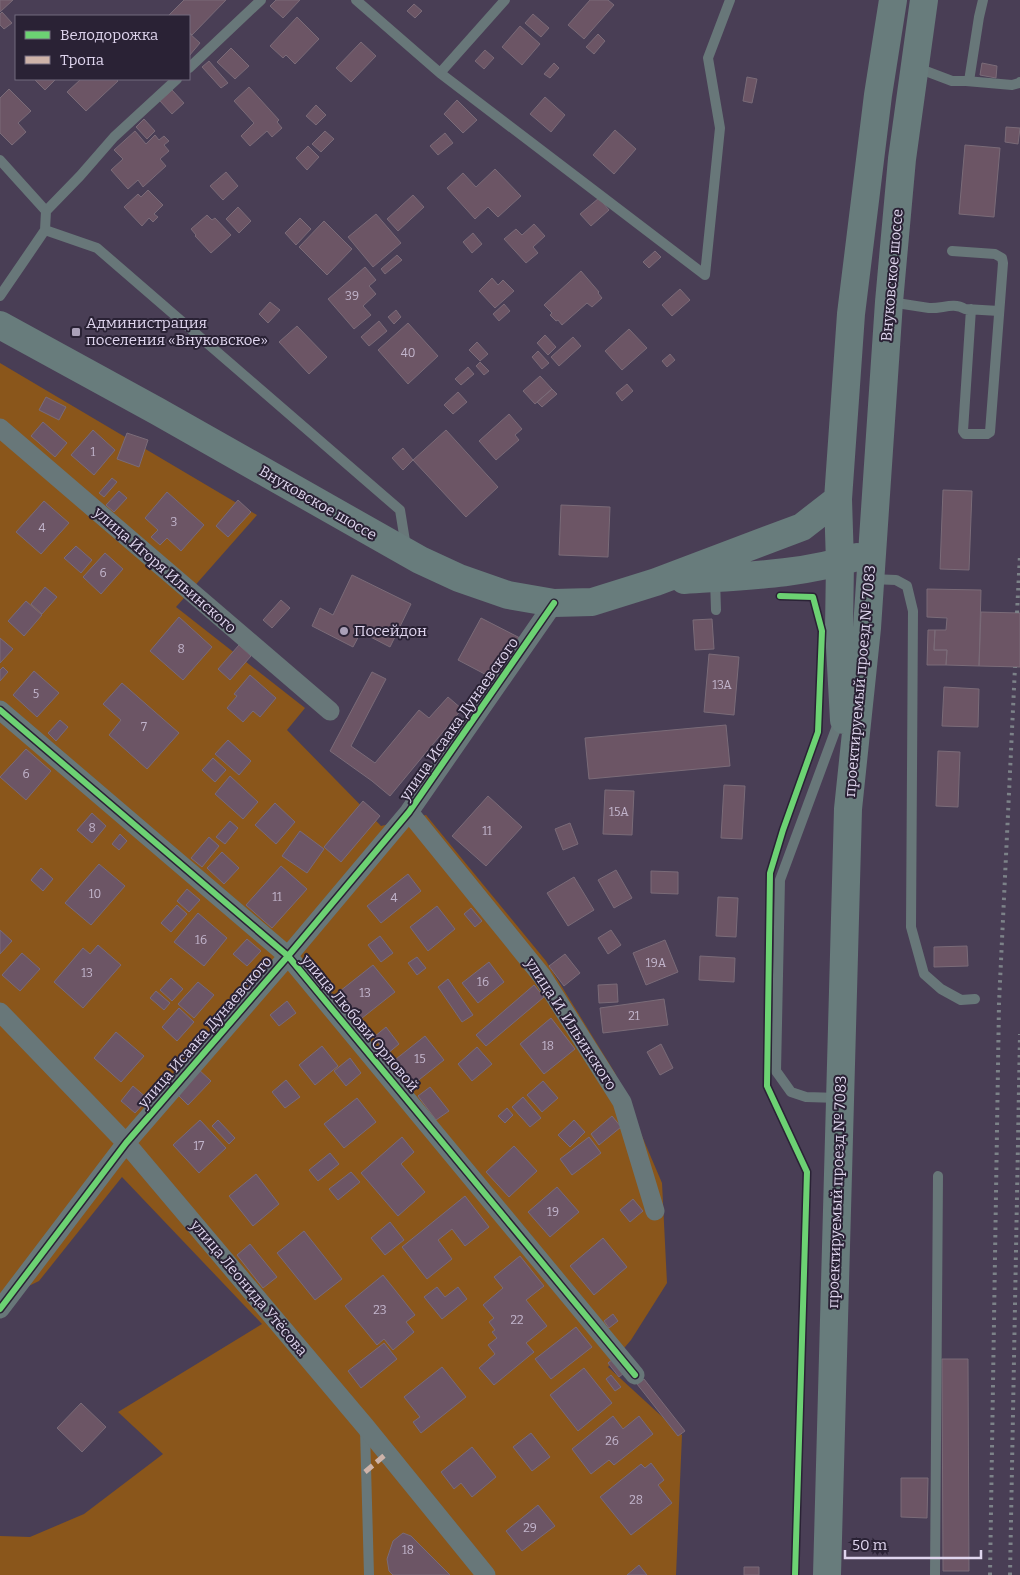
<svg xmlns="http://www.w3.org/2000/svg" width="1020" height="1575" viewBox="0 0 1020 1575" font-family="Bitter,serif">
  <rect width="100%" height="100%" fill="#493e55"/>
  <path fill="#8a561b" d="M0 363 257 515 176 607 305 708 287 730 381 826 426 815 546 961 615 1073 662 1183 667 1283 631 1340 608 1367 682 1435 676 1575H0V1536L30 1537 84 1514 163 1454 118 1412 262 1324 122 1177 39 1281 0 1300Z"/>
  <path fill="#6c5565" stroke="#7a6b78" d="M0 0H13L0 12Z
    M184 0H226L192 35 189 32V16H168Z
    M276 0H300L283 18 270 6Z
    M590 0H608L614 5 584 39 568 25Z
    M414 4 422 11 415 18 407 11Z
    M2 12 12 23 4 29 0 25V14Z
    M533 14 549 28 541 37 525 23Z
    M297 17 319 39 295 64 286 55 283 58 270 46Z
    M520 26 540 44 522 65 502 47Z
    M189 33 200 43 189 56Z
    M598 34 605 41 594 54 586 47Z
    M361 42 376 56 351 82 336 68Z
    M231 48 249 66 235 79 217 62Z
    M485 50 494 58 484 69 475 61Z
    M209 61 228 83 221 88 202 67Z
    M554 63 559 68 550 78 544 74Z
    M982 63 997 66 996 78 980 75Z
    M747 77 757 79 752 103 743 101Z
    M34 79H56L45 90Z
    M81 79H116L118 81 86 111 67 92Z
    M249 87 279 120 277 122 282 128 272 137 267 131 250 146 241 136 254 123 234 101Z
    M9 89 31 111 18 123 26 132 12 145 0 133V98Z
    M172 90 184 103 172 114 160 101Z
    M545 97 565 115 551 132 530 114Z
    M457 100 477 120 463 133 444 114Z
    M316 105 326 115 316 125 306 116Z
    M144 119 155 131 147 139 136 127Z
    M1006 127 1020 128 1018 144 1005 142Z
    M615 130 636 149 614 174 593 155Z
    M135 131 146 144 155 135 159 140 164 136 169 141 164 145 169 151 160 159 166 166 143 187 138 180 128 189 111 170 123 159 114 150Z
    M325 131 334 139 321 152 312 144Z
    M445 133 453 143 438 155 430 146Z
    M965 145 1000 148 994 217 959 214Z
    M308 146 319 157 307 170 296 158Z
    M495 169 521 196 498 217 488 207 475 219 447 188 463 173 476 187Z
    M226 172 238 186 223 200 210 186Z
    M148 190 163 205 154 214 158 217 153 222 149 218 142 226 124 207 138 194 141 197Z
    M413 195 424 207 398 231 387 219Z
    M599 198 609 210 591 226 580 214Z
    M238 207 251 221 239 233 226 219Z
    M376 214 401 243 373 267 348 237Z
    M207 215 212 220 215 218 231 235 211 253 195 236 196 235 191 229Z
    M300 218 311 229 296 245 285 233Z
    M324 221 352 249 327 275 299 247Z
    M534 224 545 236 533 247 538 253 526 263 504 239 516 229 522 235Z
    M473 233 482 244 472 253 463 242Z
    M655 251 661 257 649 268 643 262Z
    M397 255 402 260 385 274 381 269Z
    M365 267 376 280 369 286 376 294 363 306 371 315 354 329 328 299Z
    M581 271 599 292 598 293 602 298 592 307 587 303 562 325 558 320 556 321 550 315 552 313 544 305Z
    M492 278 498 285 503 280 514 291 495 308 479 291Z
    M680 289 690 300 672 316 662 305Z
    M270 302 280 310 268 323 259 314Z
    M504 304 510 311 499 321 493 314Z
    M396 310 401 317 394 324 388 317Z
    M379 321 387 331 369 346 361 337Z
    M408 323 438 356 408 384 378 350Z
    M297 326 327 357 309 374 279 342Z
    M629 329 647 348 622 370 605 351Z
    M545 335 556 347 548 355 537 343Z
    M573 337 581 346 559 366 551 357Z
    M477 342 488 354 480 361 469 350Z
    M538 351 549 363 542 369 532 357Z
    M670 354 675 360 667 367 662 361Z
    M480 362 489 371 484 375 476 366Z
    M468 367 474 374 461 385 455 379Z
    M540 376 552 389 535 404 523 391Z
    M627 384 633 391 622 401 616 393Z
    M552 389 557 394 542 407 537 402Z
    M458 392 467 402 453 414 444 405Z
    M46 397 66 407 59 420 39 410Z
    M509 414 522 429 515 435 519 440 496 460 479 441Z
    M43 422 67 443 55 457 31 436Z
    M93 430 115 450 94 475 71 455Z
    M446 430 498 487 466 517 413 460Z
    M127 433 148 440 139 467 117 459Z
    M403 448 413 460 403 470 392 458Z
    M112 478 117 482 104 497 99 493Z
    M943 490 972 491 969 570 940 569Z
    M119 491 127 498 114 512 106 505Z
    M167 492 204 525 181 551 167 538 160 545 151 537 158 530 145 518Z
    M238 500 251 512 228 537 216 526Z
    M44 501 69 523 41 554 16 532Z
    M561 505 610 507 608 557 559 555Z
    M76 546 92 560 81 573 64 558Z
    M105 553 123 569 101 594 83 577Z
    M352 575 411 604 390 647 361 632 353 647 312 626 320 608 333 615Z
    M45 587 57 597 42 614 31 604Z
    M927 589 981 590 979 666 946 665 947 650H934L935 630H946L947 618 927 617Z
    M281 600 290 608 272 628 263 620Z
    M26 601 42 615 24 636 8 621Z
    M981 612 1020 613V667L979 666Z
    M179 617 212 647 183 680 150 651Z
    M481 618 520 638 498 681 458 660Z
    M712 619 714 649 695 650 693 620Z
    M928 630H935L934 650H947L946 665H927Z
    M0 638 13 649 0 663Z
    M239 645 251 656 230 680 218 669Z
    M709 654 739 657 734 715 704 712Z
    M3 667 8 672 0 681V670Z
    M34 671 59 693 37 717 13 695Z
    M372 672 386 679 351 746 375 763 419 710 429 718 448 697 462 709 390 796 372 781 330 751Z
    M250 675 276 698 260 717 253 711 243 722 227 708 237 696 234 694Z
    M122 683 179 733 147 769 109 735 121 720 103 704Z
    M944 687 979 689 978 727 942 726Z
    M60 720 68 727 56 741 48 733Z
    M726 725 730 766 589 779 585 738Z
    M228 740 251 761 239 775 215 754Z
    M26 749 51 771 26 800 0 777Z
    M938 751 960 752 958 807 936 806Z
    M213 758 226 770 215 782 202 770Z
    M230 776 258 802 243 819 215 794Z
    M724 785 745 786 742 839 721 838Z
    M605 790 634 791 632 835 603 834Z
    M488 796 522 827 486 866 452 836Z
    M363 801 380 816 341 862 324 847Z
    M275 803 295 822 276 844 255 825Z
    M92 813 106 826 92 843 77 830Z
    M230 821 238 828 225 844 216 837Z
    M570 823 578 844 563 850 555 829Z
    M300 831 324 849 307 873 282 856Z
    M120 834 127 841 119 850 112 844Z
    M209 837 219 846 202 867 191 858Z
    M222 852 239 868 224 884 207 868Z
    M99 864 125 886 91 925 65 903Z
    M281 866 307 889 272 928 246 905Z
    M41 868 53 879 43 891 31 880Z
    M616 870 632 898 614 908 598 880Z
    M651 871 678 872V894L651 893Z
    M408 874 421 891 381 923 367 906Z
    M574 877 594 910 568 926 547 893Z
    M187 889 200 900 189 912 177 901Z
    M718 897 738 898 736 937 716 936Z
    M177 905 187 914 171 932 161 923Z
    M437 906 455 929 428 951 410 927Z
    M471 908 482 921 475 927 464 914Z
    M198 913 227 938 204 966 174 942Z
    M0 930 12 941 0 954Z
    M611 930 621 945 608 954 598 938Z
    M380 936 393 953 381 962 368 945Z
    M247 939 261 951 247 966 233 954Z
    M665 940 678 972 646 985 633 953Z
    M98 945 121 965 83 1008 54 982 83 948 90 954Z
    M967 946 968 966 934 967V947Z
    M22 953 40 969 20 991 2 975Z
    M565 954 580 973 564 986 549 966Z
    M700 956 735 958 734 982 699 980Z
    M417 957 426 968 417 975 408 963Z
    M489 962 504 982 478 1003 462 983Z
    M373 965 395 992 357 1022 335 995Z
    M171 978 183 989 172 1001 160 990Z
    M448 979 473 1015 462 1022 438 987Z
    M198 982 214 995 194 1018 178 1004Z
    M617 984 618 1002 599 1003 598 985Z
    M534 985 544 997 486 1046 476 1035Z
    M156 991 170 1003 164 1010 150 998Z
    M664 999 668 1025 603 1033 600 1008Z
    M287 1001 296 1013 279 1026 270 1015Z
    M179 1008 194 1022 177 1041 162 1027Z
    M551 1018 575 1049 544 1074 520 1044Z
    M386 1027 399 1044 387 1054 374 1037Z
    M116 1032 144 1056 121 1082 94 1058Z
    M425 1036 444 1060 415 1083 396 1059Z
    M661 1044 673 1068 660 1075 647 1052Z
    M322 1046 338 1066 315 1085 299 1065Z
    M477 1047 492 1064 472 1081 458 1064Z
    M350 1058 361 1073 346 1086 334 1071Z
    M197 1068 211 1081 188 1105 174 1091Z
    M286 1080 300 1097 285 1108 272 1092Z
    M543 1081 558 1098 542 1112 527 1095Z
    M133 1086 148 1099 135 1113 121 1101Z
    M430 1087 449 1111 436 1120 418 1096Z
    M523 1097 541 1118 530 1127 512 1107Z
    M357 1098 376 1122 344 1148 324 1124Z
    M507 1108 513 1115 505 1123 498 1116Z
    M612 1116 621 1127 599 1145 591 1134Z
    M200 1120 226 1148 199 1173 173 1145Z
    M218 1120 235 1138 229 1144 212 1126Z
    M574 1120 585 1132 570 1147 558 1135Z
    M402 1137 414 1152 401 1164 425 1192 398 1216 361 1173Z
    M589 1137 601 1153 572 1175 560 1159Z
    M514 1146 537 1171 509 1197 486 1172Z
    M330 1153 339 1164 318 1181 309 1170Z
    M351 1172 360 1182 338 1200 329 1189Z
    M256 1174 279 1204 253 1226 229 1196Z
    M557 1187 579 1212 550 1237 528 1212Z
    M465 1196 489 1227 465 1246 452 1229 438 1240 452 1259 427 1279 402 1247Z
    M633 1199 643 1211 630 1222 620 1210Z
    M390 1222 404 1240 385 1255 371 1238Z
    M304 1231 342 1279 315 1300 277 1253Z
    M603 1238 627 1267 594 1295 570 1266Z
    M250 1244 277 1277 263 1288 237 1255Z
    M520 1256 544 1286 526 1300 547 1326 526 1343 534 1352 494 1385 479 1368 495 1354 488 1345 497 1338 492 1332 495 1330 489 1322 494 1318 483 1305 503 1288 494 1277Z
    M383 1275 415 1315 406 1322 414 1332 393 1350 384 1339 377 1345 345 1306Z
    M437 1287 445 1297 458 1287 467 1299 442 1319 424 1297Z
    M613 1314 618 1321 609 1328 604 1321Z
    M576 1327 592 1347 551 1379 535 1359Z
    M384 1343 397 1359 361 1388 348 1371Z
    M613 1359 624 1373 619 1377 608 1363Z
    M942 1359H968L969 1571H943Z
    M442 1367 466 1397 421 1433 413 1422 420 1417 404 1397Z
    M584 1368 612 1403 578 1431 550 1395Z
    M611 1375 621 1387 615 1391 606 1379Z
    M644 1379 685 1431 678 1436 637 1384Z
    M81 1403 106 1427 82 1452 57 1428Z
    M613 1416 623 1429 639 1416 653 1434 614 1465 609 1460 591 1474 572 1449Z
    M531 1433 550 1457 532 1471 513 1447Z
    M472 1447 496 1477 472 1497 461 1483 454 1489 441 1472Z
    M651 1463 664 1480 658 1485 672 1503 631 1535 600 1497 641 1464 645 1468Z
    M901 1478H928L927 1518 901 1517Z
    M538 1505 555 1526 522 1551 506 1531Z
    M403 1533 411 1536 450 1575H393L389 1571 387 1559 393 1541Z
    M639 1565 647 1575H627Z
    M744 1567H759V1575H744Z"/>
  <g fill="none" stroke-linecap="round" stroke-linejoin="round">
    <path stroke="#687779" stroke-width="10" d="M356 0 440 73 705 275
      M915 67 952 81H966L1012 85 1019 83 1020 82
      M189 68 261 0
      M440 73 505 0
      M969 81 979 17 983 0
      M0 160 46 211
      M45 230 97 248 400 510 406 547
      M952 251 995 254 1002 258 1003 263 990 432 987 434H965L963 431 971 309
      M705 275 720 128 708 58 730 0
      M0 296 45 230 46 211 80 176 114 137 177 79
      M890 302C903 304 916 306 929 308 942 309 953 302 965 309L999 311
      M715 579 716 610
      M871 579 896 580 907 586 913 611 911 927 924 974 941 989 961 1000 975 999
      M839 1098 806 1097 791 1092 776 1071 780 880 840 718
      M365 1430 369 1575
      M935 1575 938 1176"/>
    <path stroke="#687779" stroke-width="19" d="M0 428 330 711
      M0 710 288 956 635 1375
      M409 812 542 976 622 1102 655 1211
      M0 1012 126 1143 365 1426 486 1575
      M0 1309 126 1143 288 956 409 812 554 603"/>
    <path stroke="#687c7c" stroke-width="28" d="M0 325 157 411 420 560 459 578 508 595 554 603 592 602 656 582 802 527 838 499
      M684 580C742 576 801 575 857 557
      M844 720 839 629 840 563 838 499 851 314 878 95 893 0
      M827 1575 848 809 867 628 889 302 902 159 924 0"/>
    <path stroke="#7c8288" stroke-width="4" stroke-dasharray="2.5 5" stroke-linecap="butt" d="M1017 613 1020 554
      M990 1575 999 1003 1015 667
      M1010 1575 1020 1034"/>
    <path stroke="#ceb3a9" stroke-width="5" stroke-dasharray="10 5" stroke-linecap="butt" d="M365 1472 386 1454"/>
    <g stroke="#2a2235" stroke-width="9">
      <path id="cycleway" d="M780 596 813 597 822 631 818 732 783 830 770 873 767 1086 807 1172 795 1575
        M0 710 288 956 635 1375
        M0 1309 126 1143 288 956 409 812 554 603"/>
    </g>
    <use href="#cycleway" stroke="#6cd273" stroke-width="6"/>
  </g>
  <g fill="#aaa0b8" stroke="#2a2235" stroke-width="2">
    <rect x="71" y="327" width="10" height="10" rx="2.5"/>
    <circle cx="344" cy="631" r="5"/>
  </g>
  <g text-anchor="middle" stroke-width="4" stroke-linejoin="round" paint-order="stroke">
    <g font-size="12" fill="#c2b5cc">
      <text x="352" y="300">39</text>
      <text x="408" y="357">40</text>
      <text x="93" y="456">1</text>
      <text x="174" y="526">3</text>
      <text x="42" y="532">4</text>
      <text x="103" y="577">6</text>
      <text x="181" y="653">8</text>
      <text x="722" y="689">13А</text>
      <text x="36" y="698">5</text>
      <text x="144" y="731">7</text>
      <text x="26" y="778">6</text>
      <text x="619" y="816">15А</text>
      <text x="92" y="832">8</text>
      <text x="487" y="835">11</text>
      <text x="95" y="898">10</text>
      <text x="277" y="901">11</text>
      <text x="394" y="902">4</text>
      <text x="201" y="944">16</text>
      <text x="656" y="967">19А</text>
      <text x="87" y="977">13</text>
      <text x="483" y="986">16</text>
      <text x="365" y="997">13</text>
      <text x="634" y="1020">21</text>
      <text x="548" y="1050">18</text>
      <text x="420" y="1063">15</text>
      <text x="199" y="1150">17</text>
      <text x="553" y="1216">19</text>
      <text x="380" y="1314">23</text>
      <text x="517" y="1324">22</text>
      <text x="612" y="1445">26</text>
      <text x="636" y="1504">28</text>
      <text x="530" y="1532">29</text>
      <text x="408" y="1554">18</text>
    </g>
    <g font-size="15" fill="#dfd5ee" stroke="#2a2235">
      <text transform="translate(892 275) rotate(-85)" y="5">Внуковское шоссе</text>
      <text transform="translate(318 503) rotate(30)" y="5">Внуковское шоссе</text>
      <text transform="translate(165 570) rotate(41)" y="5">улица Игоря Ильинского</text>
      <text transform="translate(860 681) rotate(-85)" y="5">проектируемый проезд № 7083</text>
      <text transform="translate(459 719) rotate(-55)" y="5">улица Исаака Дунаевского</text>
      <text transform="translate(360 1023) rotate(50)" y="5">улица Любови Орловой</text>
      <text transform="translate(571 1024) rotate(57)" y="5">улица И. Ильинского</text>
      <text transform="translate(205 1032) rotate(-49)" y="5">улица Исаака Дунаевского</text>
      <text transform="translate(837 1192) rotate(-88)" y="5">проектируемый проезд № 7083</text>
      <text transform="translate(249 1288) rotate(50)" y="5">улица Леонида Утёсова</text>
    </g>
    <g font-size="15" fill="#dfd5ee" stroke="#2a2235" text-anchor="start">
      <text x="86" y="328">Администрация<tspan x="86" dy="17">поселения «Внуковское»</tspan></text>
      <text x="354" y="636">Посейдон</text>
    </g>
  </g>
  <rect x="15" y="15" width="175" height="65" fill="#2a2235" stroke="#726a7f"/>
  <rect x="25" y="31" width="25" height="8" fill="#6cd273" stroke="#726a7f"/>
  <text x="60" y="40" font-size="15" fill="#dfd5ee">Велодорожка</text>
  <rect x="25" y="56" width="25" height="8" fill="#ceb3a9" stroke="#726a7f"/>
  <text x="60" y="65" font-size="15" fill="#dfd5ee">Тропа</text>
  <path d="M845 1550v8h136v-8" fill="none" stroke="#dfd5ee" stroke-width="2.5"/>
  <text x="852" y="1550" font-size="15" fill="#dfd5ee" stroke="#2a2235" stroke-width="4" paint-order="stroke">50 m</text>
</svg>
